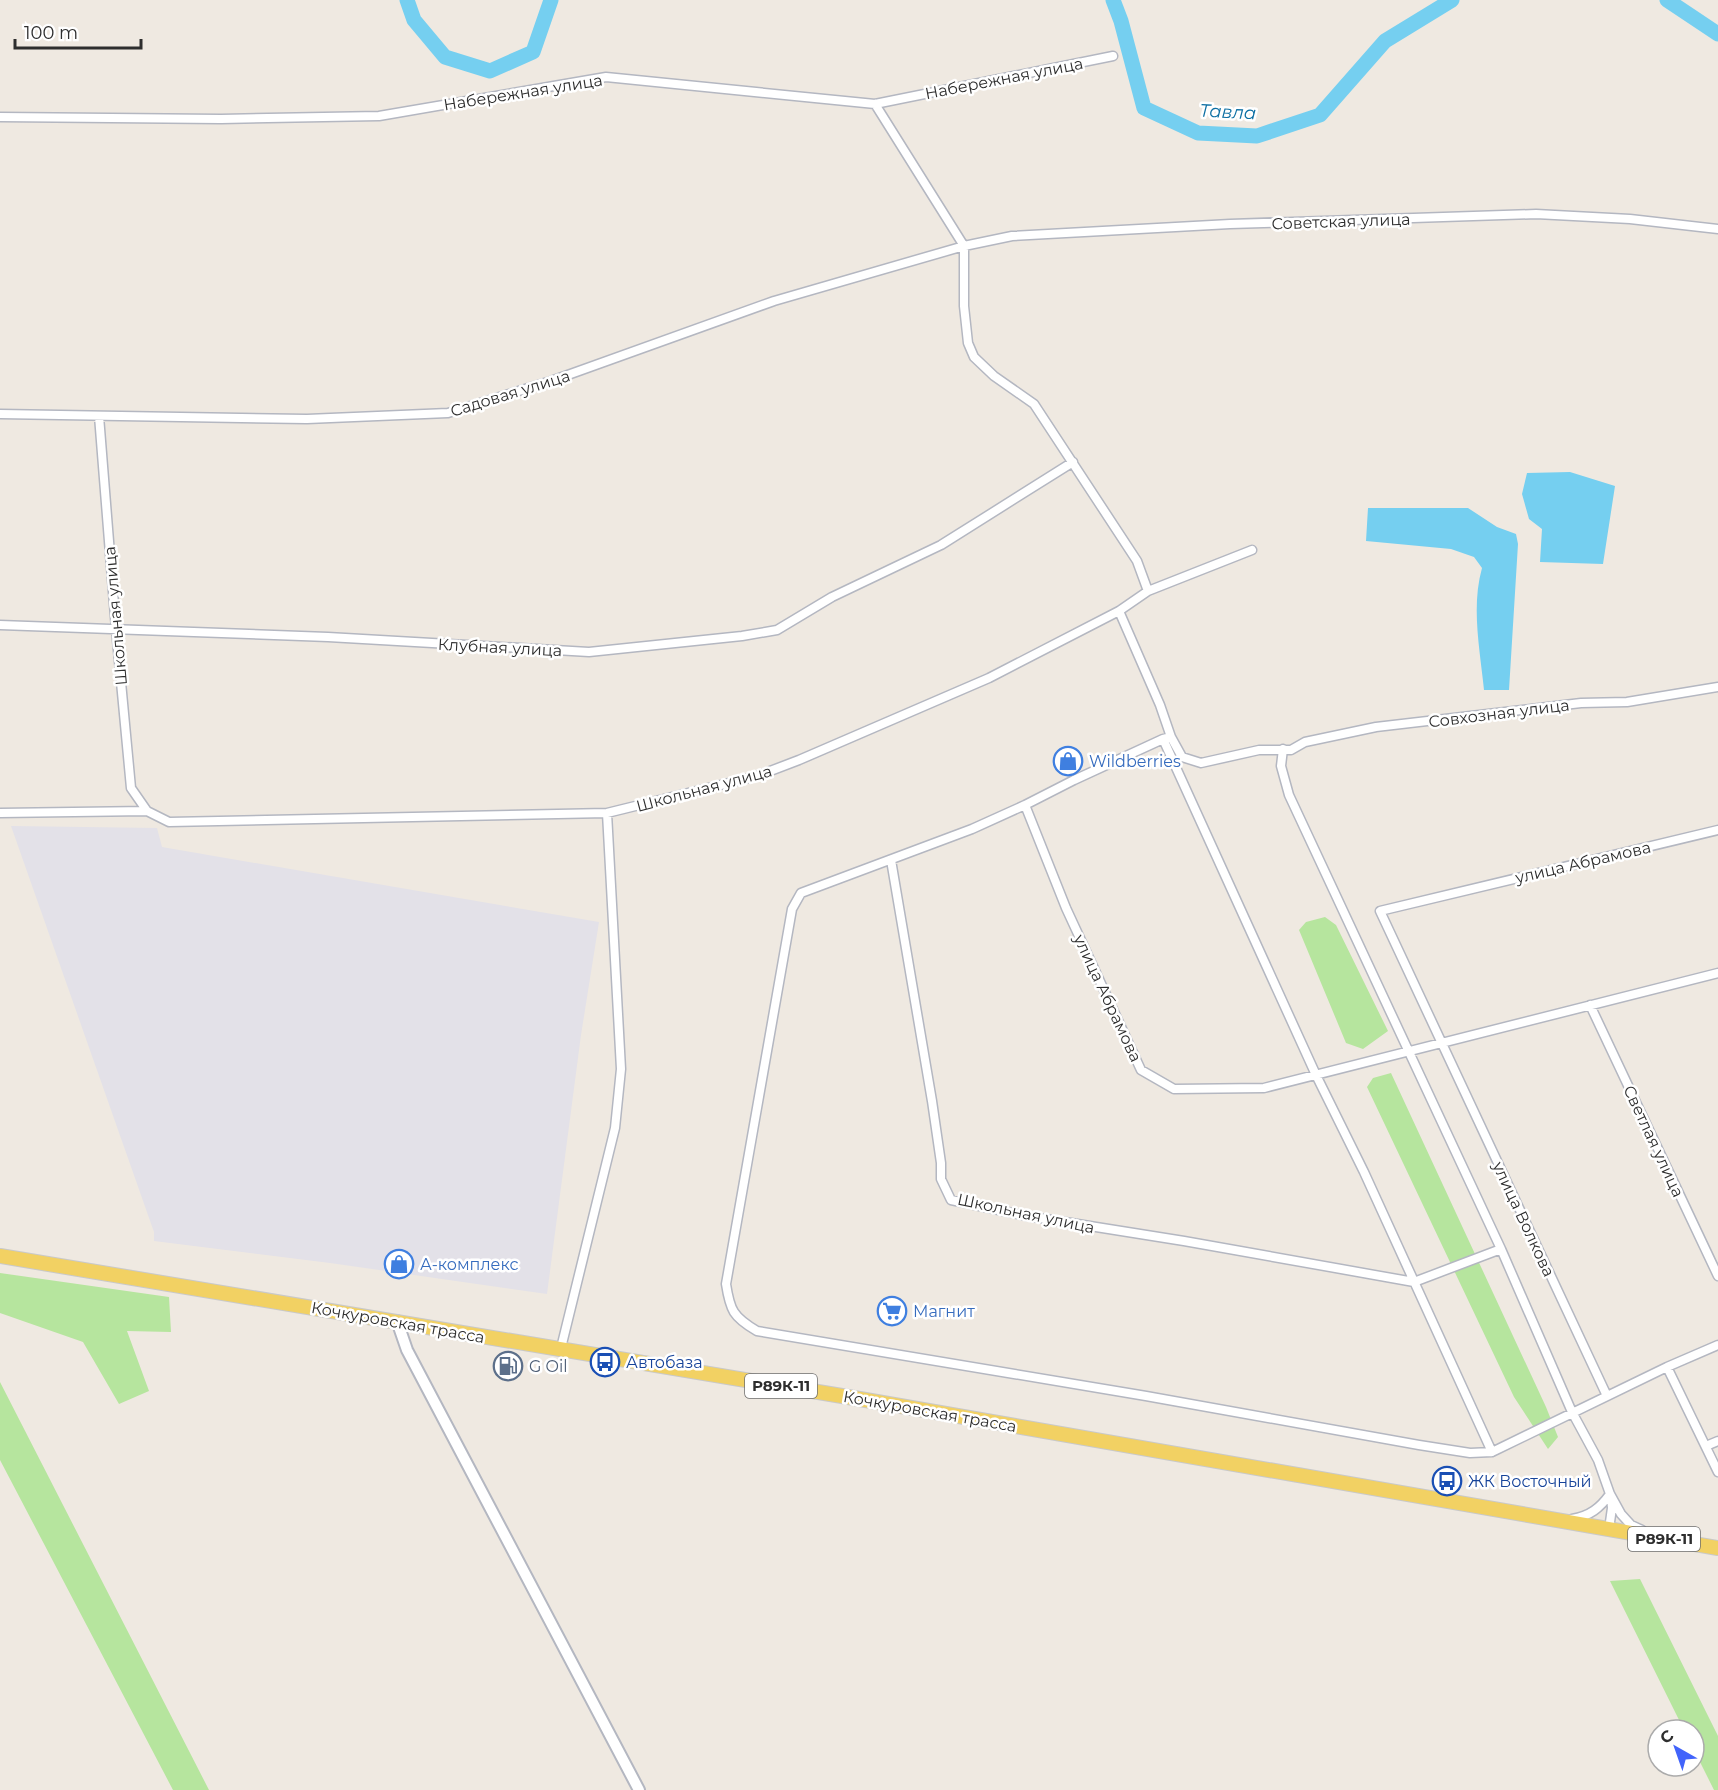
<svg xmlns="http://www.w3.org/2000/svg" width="1718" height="1790" viewBox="0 0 1718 1790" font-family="Montserrat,sans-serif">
  <rect width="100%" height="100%" fill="#efe9e1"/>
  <path fill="#e3e1e8" d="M11 826 157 828 162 847 599 922 581 1035 547 1294 330 1263 154 1241V1232Z"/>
  <path fill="#b6e59e" d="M1325 917 1336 925 1388 1031 1363 1049 1346 1043 1299 930 1306 922Z
    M1391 1073 1546 1407 1558 1437 1548 1449 1514 1397 1367 1087 1373 1078Z
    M0 1273 169 1297 171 1332 127 1331 149 1391 119 1404 83 1342 0 1313Z
    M0 1382 209 1790H173L0 1460Z
    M1640 1579 1718 1736V1790H1714L1694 1750V1730H1684L1610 1581Z"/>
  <path fill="#75cff0" d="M1570 472 1615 486 1603 564 1540 562 1542 529 1529 519 1522 494 1527 473Z
    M1368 508H1468L1497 527 1516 534 1518 544 1509 690H1484C1480 650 1471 607 1482 568L1474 557 1451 549 1366 541Z"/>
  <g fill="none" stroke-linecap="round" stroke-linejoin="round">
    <path stroke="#75cff0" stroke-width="15" d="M407 0 414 20 445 57 490 71 533 52 551 0
      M1113 0 1121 21 1144 108 1198 133 1257 136 1320 115 1385 41 1452 0
      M1667 0 1718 34"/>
    <g stroke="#b4b7c1" stroke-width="11">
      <path id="minor" d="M875 104 964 246V306L968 343 974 357 994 376 1034 404 1137 561 1148 591
        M0 117 221 119 379 116 606 77 875 104 1113 56
        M0 414 307 419 448 413 551 381 774 301 964 246 1012 236 1230 224 1536 214 1630 219 1718 229
        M99 416 116 629 131 788 147 811 169 822 607 813 757 776 799 760 989 678 1119 611 1148 591 1252 550
        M1119 611 1160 705 1171 737
        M0 625 328 637 589 652 742 636 777 630 832 597 941 545 1073 462
        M1163 739 1316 1075 1364 1172 1492 1452 1470 1453 1419 1445 1146 1396 757 1331C733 1317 730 1310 726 1284L792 909 801 893 972 829 1025 805 1074 780 1163 739 1171 737 1182 757 1201 763 1259 750H1291L1305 742 1376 727 1581 703 1627 702 1718 687
        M1283 749 1281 766 1289 795 1501 1249 1572 1412 1598 1460 1610 1494 1621 1514 1631 1525 1642 1530
        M1025 805 1066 908 1141 1070 1174 1089 1264 1088 1718 973
        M0 813 147 811
        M891 860 932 1101 941 1163V1179L951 1200 1027 1216 1184 1241 1414 1282
        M1590 1005 1718 1276
        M1414 1282 1501 1249
        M561 1348 615 1128 621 1069 607 813
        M1667 1367 1718 1472
        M1607 1396 1380 911 1718 830
        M1706 1446 1718 1441
        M1492 1452 1667 1367 1718 1345
        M1572 1519C1590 1516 1600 1508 1610 1494
        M1609 1529 1612 1508 1611 1497"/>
    </g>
    <g stroke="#b4b7c1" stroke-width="14">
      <path id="tertiary" d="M397 1321 407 1350 639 1790"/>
    </g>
    <g stroke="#c9c9c9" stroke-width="16">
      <path id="primary" d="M0 1256 854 1398 1718 1548"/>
    </g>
    <use href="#minor" stroke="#fff" stroke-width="8"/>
    <use href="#tertiary" stroke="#fff" stroke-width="10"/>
    <use href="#primary" stroke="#f2d163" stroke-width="14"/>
  </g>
  <defs>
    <g id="shop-ring" transform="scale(1.5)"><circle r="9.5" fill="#fff" stroke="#3f7fe0" stroke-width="1.5"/><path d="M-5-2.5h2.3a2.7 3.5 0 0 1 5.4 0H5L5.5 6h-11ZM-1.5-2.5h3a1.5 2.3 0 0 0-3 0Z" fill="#3f7fe0"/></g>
    <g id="supermarket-ring" transform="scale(1.5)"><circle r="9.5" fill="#fff" stroke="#3f7fe0" stroke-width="1.5"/><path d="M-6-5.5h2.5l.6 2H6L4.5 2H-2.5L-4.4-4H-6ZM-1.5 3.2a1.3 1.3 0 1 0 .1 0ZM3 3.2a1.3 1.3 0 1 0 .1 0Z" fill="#3f7fe0"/></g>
    <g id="bus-ring" transform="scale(1.5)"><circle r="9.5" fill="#fff" stroke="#1a4fb4" stroke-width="1.5"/><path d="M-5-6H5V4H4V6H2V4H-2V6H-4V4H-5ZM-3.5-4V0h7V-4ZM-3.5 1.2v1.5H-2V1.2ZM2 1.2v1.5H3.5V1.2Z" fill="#1a4fb4"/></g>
    <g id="fuel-ring" transform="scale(1.5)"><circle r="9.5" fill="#fff" stroke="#5c6f8a" stroke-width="1.5"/><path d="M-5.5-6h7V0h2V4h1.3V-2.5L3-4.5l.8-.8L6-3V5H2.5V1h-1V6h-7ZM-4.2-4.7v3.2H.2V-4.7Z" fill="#5c6f8a"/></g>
  </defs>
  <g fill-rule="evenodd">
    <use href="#shop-ring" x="1068" y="761"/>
    <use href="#shop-ring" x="399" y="1264"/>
    <use href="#supermarket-ring" x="892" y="1311"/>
    <use href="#bus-ring" x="605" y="1362"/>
    <use href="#fuel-ring" x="508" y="1366"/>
    <use href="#bus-ring" x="1447" y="1481"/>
  </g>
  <g text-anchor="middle" stroke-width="5" stroke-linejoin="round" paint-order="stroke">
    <g fill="#fff" stroke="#6d6d6d" stroke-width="1.5">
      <rect x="745" y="1374" width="72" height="24" rx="4.5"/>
      <rect x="1628" y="1527" width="72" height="24" rx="4.5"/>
    </g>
    <g font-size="15" font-weight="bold" fill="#2e2e2e">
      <text x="781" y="1391">Р89К-11</text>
      <text x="1664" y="1544">Р89К-11</text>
    </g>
    <g font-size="16" fill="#2e2e2e" stroke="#fff">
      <text transform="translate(1004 78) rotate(-11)" y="6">Набережная улица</text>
      <text transform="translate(523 92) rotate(-9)" y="6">Набережная улица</text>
      <text transform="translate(1341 221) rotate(-2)" y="6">Советская улица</text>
      <text transform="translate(510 393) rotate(-17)" y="6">Садовая улица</text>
      <text transform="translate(115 616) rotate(-95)" y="6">Школьная улица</text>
      <text transform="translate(500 647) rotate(3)" y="6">Клубная улица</text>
      <text transform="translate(1499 713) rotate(-7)" y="6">Совхозная улица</text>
      <text transform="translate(704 788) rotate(-15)" y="6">Школьная улица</text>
      <text transform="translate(1583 862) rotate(-13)" y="6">улица Абрамова</text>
      <text transform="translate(1108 998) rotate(65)" y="6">улица Абрамова</text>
      <text transform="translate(1654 1141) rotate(65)" y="6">Светлая улица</text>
      <text transform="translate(1026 1213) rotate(12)" y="6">Школьная улица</text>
      <text transform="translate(1524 1219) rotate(65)" y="6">улица Волкова</text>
      <text transform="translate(398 1322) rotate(10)" y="6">Кочкуровская трасса</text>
      <text transform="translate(930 1411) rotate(10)" y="6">Кочкуровская трасса</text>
    </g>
    <g font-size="16" fill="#366cbe" stroke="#fff" text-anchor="start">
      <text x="1089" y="767">Wildberries</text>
      <text x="420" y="1270">А-комплекс</text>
      <text x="913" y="1317">Магнит</text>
    </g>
    <g font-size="16" fill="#164399" stroke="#fff" text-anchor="start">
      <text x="626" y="1368">Автобаза</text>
      <text x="1468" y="1487">ЖК Восточный</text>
    </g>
    <g font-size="16" fill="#4e5e75" stroke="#fff" text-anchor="start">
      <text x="529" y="1372">G Oil</text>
    </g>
    <g font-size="18" font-style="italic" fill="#0d6fa3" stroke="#fff">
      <text transform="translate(1228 112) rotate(3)" y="6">Тавла</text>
    </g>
  </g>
  <g transform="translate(1676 1748) rotate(320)"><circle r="28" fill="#ffffff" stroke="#ababab" stroke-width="1.5"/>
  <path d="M0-4.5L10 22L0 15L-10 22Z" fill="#4264fb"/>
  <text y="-9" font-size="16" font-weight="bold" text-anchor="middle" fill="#2e2e2e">С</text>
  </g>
  <path d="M15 39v9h126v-9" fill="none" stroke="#2e2e2e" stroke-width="3"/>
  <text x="24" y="39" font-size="18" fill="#2e2e2e" stroke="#ffffff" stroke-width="4.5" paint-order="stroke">100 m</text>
</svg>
